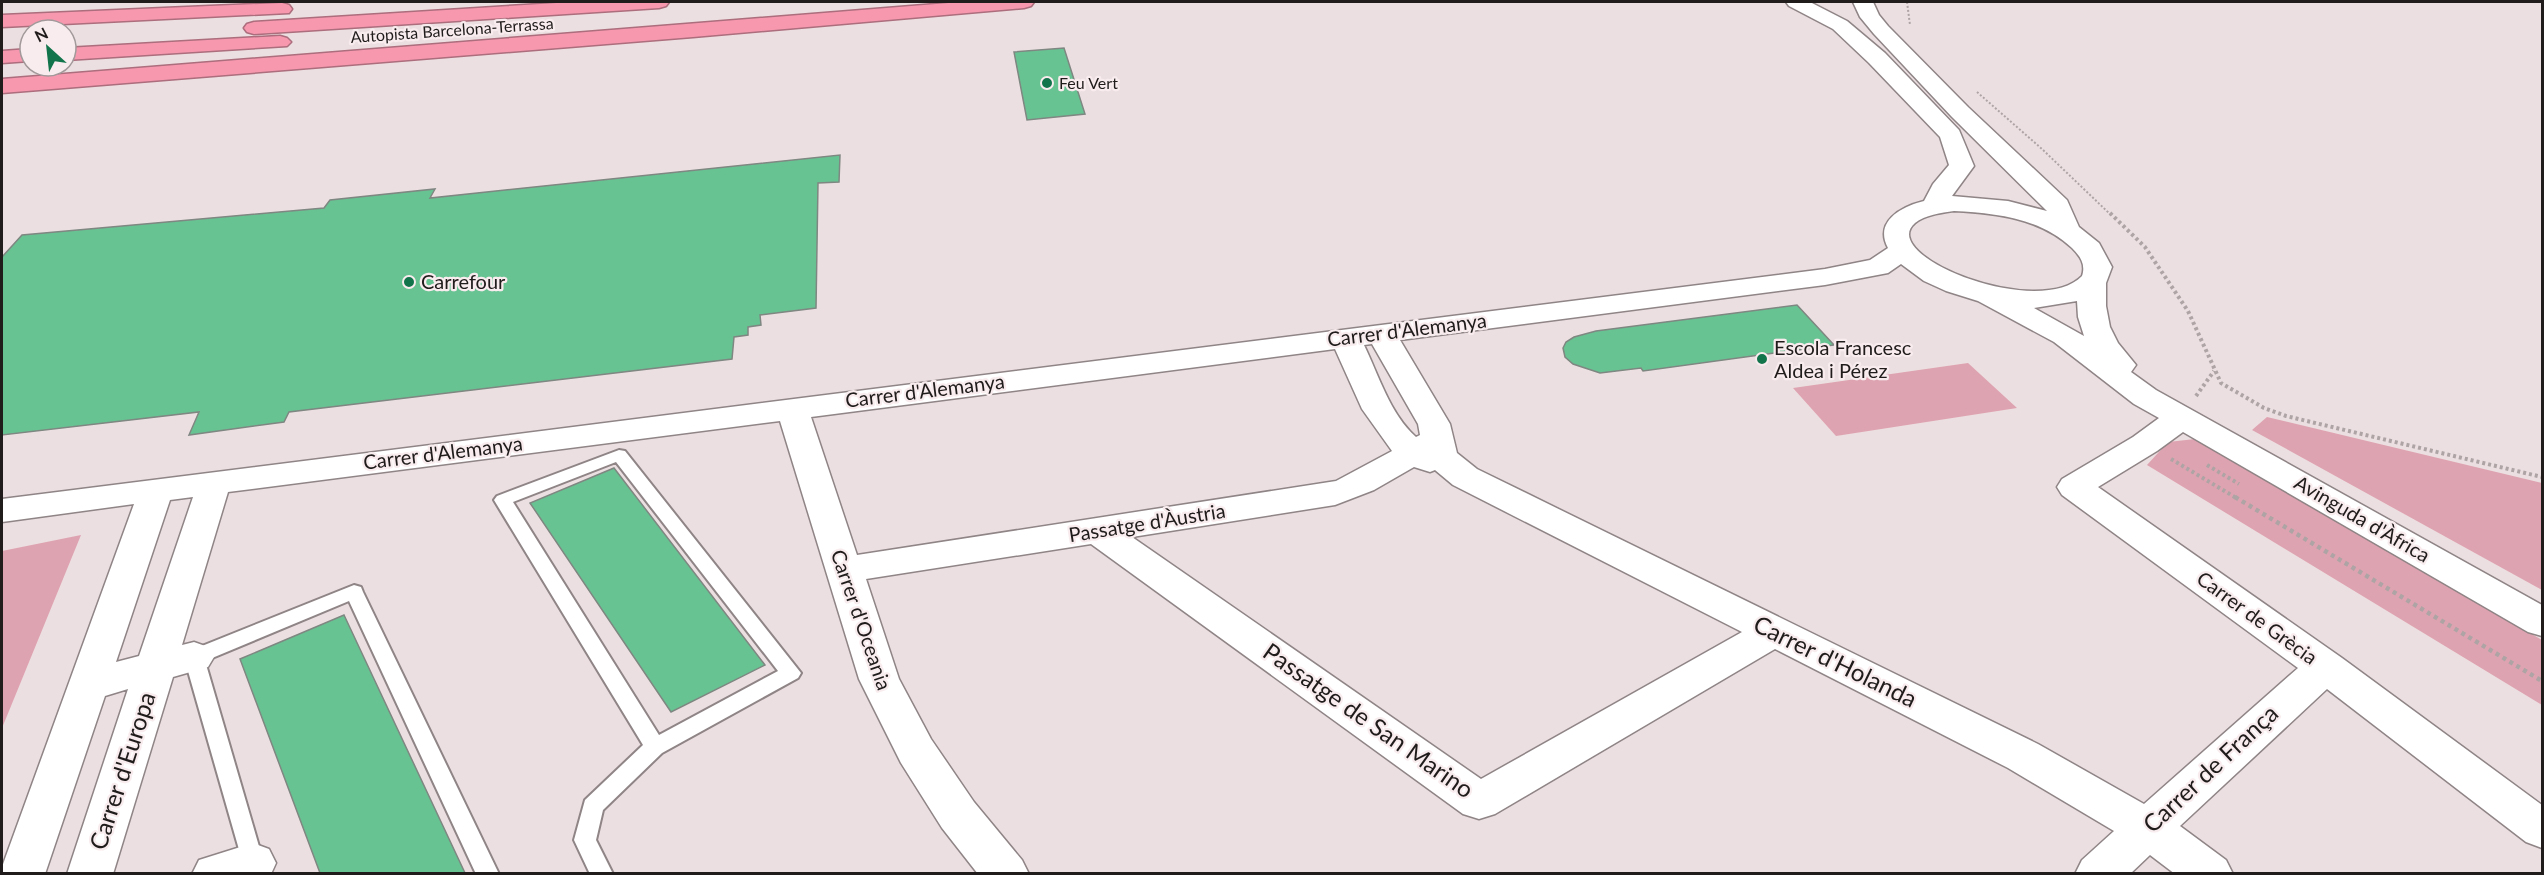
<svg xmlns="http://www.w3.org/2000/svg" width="2544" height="875" viewBox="0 0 2544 875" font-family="Lato,sans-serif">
  <rect width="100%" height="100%" fill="#ecdfe1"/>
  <path fill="#dea3b0" d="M1968 363 2017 408 1836 436 1793 388Z
    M2267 417 2542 483V590L2252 430Z
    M2195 439 2226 448 2321 512 2542 640V705L2147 465 2168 442Z
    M81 535 2 728V551Z"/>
  <path fill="#68c393" stroke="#7e8781" stroke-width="1.5" d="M1064 48 1085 114 1027 120 1014 52Z
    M840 155 839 182 818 183 816 308 760 315 761 325 748 327V335L734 337 732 359 289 412 284 422 189 435 199 412 2 435V257L22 235 324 208 330 200 435 189 430 198Z
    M1797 305 1834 345 1643 371 1641 368 1600 373 1573 364 1565 357 1563 348 1566 342 1574 337 1596 331Z
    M614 468 765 665 671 712 530 503Z
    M344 615 465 873H320L240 659Z"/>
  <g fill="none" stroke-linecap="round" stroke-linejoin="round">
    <g stroke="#8f8486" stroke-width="4">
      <path id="service" d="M619 450 625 451 801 673 798 678 662 753 603 810 596 840 613 874H590L574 840 585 800 643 745 494 500 497 496ZM616 462 778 671 659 735 513 502Z
        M354 585 361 587 363 592 499 874H476L349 601 205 661 265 867 262 874H246L184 657 187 652Z"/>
    </g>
    <g stroke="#8f8486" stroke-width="3">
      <path id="minor" d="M1786 2H1810L1847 21 1885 53 1959 130 1974 166 1952 196 2008 201 2047 211 1952 117 1874 34 1860 17 1853 2H1873L1879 15 1888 26 1968 107 2067 200 2079 227 2099 243 2112 267 2106 283V306L2110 327 2118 343 2136 365 2131 372 2156 390 2542 605V636L2528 632 2183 432 2157 451 2098 487 2342 658 2542 805V848L2526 842 2327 689 2180 826 2226 860 2233 874H2175L2150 855 2130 874H2075L2082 860 2114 831 2008 768 1775 649 1495 814 1479 819 1463 814 1091 544 866 579 899 679 931 739 974 802 1022 860 1029 874H978L942 828 901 763 859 679 780 421 228 492 182 645 194 642 208 647 214 657 208 667 173 677 113 874H67L128 689 105 696 45 874H2V867L134 504 2 522V499L1825 269 1870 260 1888 248C1874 222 1900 207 1924 201L1933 184 1949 165 1940 137 1869 63 1833 29 1789 6ZM1954 211C1995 213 2040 218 2072 248 2080 256 2086 264 2082 276 2039 320 1876 256 1915 223 1925 215 1941 213 1954 211ZM1901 264 1924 281 1946 291 1978 301 2054 342 2134 404 2159 418 2133 437 2062 479 2057 487 2062 495 2298 668 2144 804 2038 744 1477 469 1457 453 1450 424 1400 340 1825 285 1888 273ZM2077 301 2078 317 2084 336 2034 308ZM1372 344 1418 424 1420 435 1416 437C1390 414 1379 376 1364 345ZM1335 349 1362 409 1392 451 1336 481 857 555 811 417ZM1414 467 1430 472 1435 470 1453 485 1742 632 1481 779 1132 537 1335 505 1374 490ZM193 497 139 656 116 662 170 500Z
        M253 843 269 849 276 863 271 874H192L199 860Z"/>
    </g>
    <g stroke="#ac6d7c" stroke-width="3">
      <path id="motorway" d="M573 2H669L666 6 659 8 254 34 247 32 244 28 247 24 254 22Z
        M961 2H1034L1031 6 1024 8 693 37 2 93V79Z
        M282 3 289 5 292 9 289 13 2 27V15Z
        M280 36 287 38 291 42 287 46 66 60V48Z
        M30 49V61L2 63V51Z"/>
    </g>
    <path stroke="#aea4a5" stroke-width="2" stroke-dasharray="2 2" stroke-linecap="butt" d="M1907 2 1910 25
      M1977 92 2042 149 2111 215"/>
    <path stroke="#aea4a5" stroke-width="4" stroke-dasharray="3 3" stroke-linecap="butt" d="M2110 213 2145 247 2188 311 2221 383 2264 408 2286 416 2542 477
      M2196 396 2214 371
      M2171 459 2238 499
      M2207 465 2239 484"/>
    <path stroke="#aea4a5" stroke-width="4.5" stroke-dasharray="4 4" stroke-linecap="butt" d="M2235 497 2542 681"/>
    <use href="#service" fill="#fff" fill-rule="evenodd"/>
    <use href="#minor" fill="#fff" fill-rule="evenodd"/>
    <use href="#motorway" fill="#f798af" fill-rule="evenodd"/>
  </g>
  <g fill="#12744b" stroke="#f9ecee" stroke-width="2">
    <circle cx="1047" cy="83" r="6"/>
    <circle cx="409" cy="282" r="6"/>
    <circle cx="1762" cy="359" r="6"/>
  </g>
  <g text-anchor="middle" stroke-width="4.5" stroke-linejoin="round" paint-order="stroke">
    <g font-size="16" fill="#201c1c" stroke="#f9ecee">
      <text transform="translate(452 30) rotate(-4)" y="6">Autopista Barcelona-Terrassa</text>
    </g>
    <g font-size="16" fill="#201c1c" stroke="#f9ecee" text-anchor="start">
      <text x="1059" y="89">Feu Vert</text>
    </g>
    <g font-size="20" fill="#201c1c" stroke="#f9ecee" text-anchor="start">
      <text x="421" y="289">Carrefour</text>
      <text x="1774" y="355">Escola Francesc<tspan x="1774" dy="23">Aldea i Pérez</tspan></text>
    </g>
    <g font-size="20" fill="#201c1c" stroke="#f9ecee">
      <text transform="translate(1407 330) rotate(-7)" y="7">Carrer d'Alemanya</text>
      <text transform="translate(925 391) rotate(-7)" y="7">Carrer d'Alemanya</text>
      <text transform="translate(443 453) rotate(-7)" y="7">Carrer d'Alemanya</text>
      <text transform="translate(2362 519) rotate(30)" y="7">Avinguda d'Àfrica</text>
      <text transform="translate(1147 523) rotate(-9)" y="7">Passatge d'Àustria</text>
      <text transform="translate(2257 618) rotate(36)" y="7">Carrer de Grècia</text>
      <text transform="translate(861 620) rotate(71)" y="7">Carrer d'Oceania</text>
    </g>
    <g font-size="24" fill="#201c1c" stroke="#f9ecee">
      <text transform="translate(1835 662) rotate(26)" y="8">Carrer d'Holanda</text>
      <text transform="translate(1368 721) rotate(35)" y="8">Passatge de San Marino</text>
      <text transform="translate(2211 769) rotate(-43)" y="8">Carrer de França</text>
      <text transform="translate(123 771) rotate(-72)" y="8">Carrer d'Europa</text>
    </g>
  </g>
  <rect width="2544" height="875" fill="none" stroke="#201c1c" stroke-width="6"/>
  <g transform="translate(48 48) rotate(333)"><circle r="28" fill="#f9ecee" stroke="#a2999a" stroke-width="1.5"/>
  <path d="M0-4.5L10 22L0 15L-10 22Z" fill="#12744b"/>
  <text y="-9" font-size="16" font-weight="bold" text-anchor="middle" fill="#201c1c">N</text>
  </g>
</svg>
